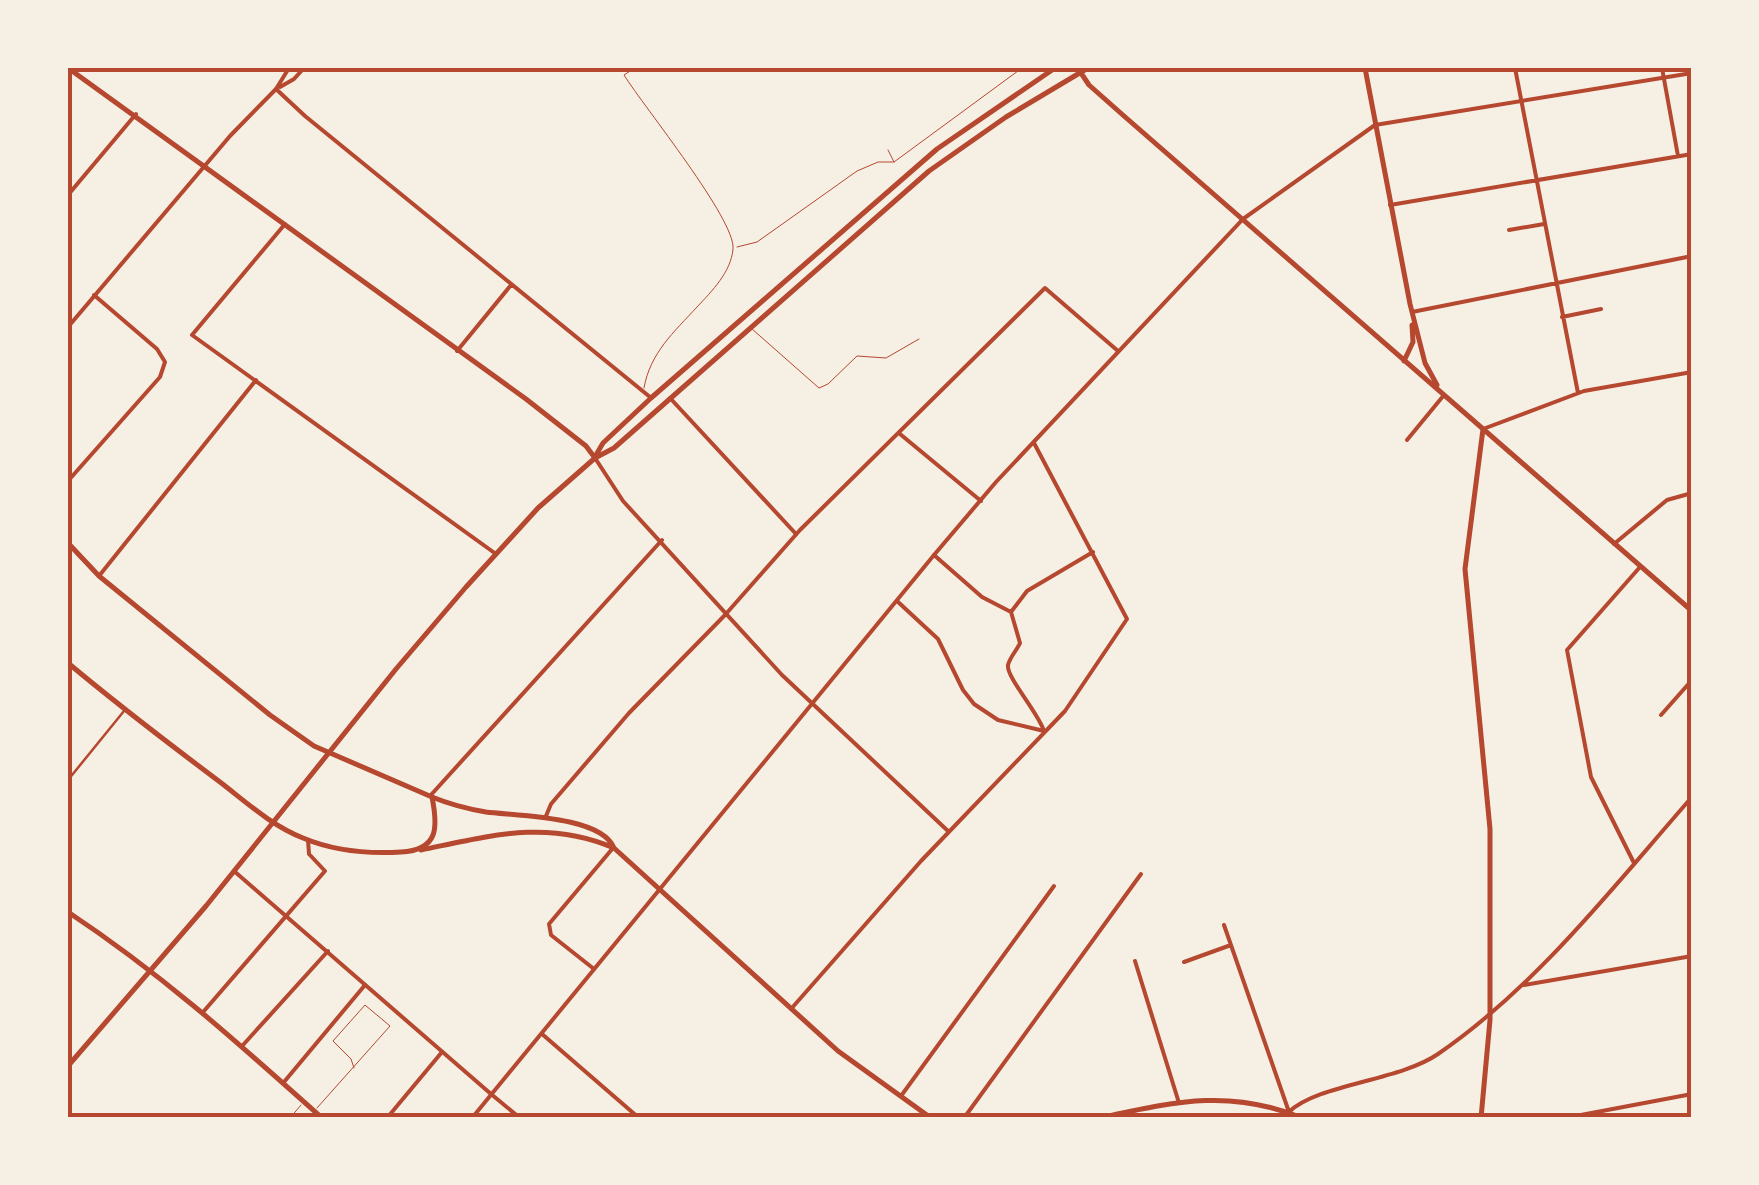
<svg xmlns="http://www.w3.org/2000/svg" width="1759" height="1185" viewBox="0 0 1759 1185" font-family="'Open Sans',sans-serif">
  <rect width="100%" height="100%" fill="#f6efe4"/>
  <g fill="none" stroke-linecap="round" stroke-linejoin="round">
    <path stroke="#b5482f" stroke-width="1" d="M635 68 624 75C644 107 736 220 733 249 731 272 712 291 697 307 674 332 650 353 644 388
      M888 150 894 162 1022 68
      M737 247 757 242 857 171 878 162H894
      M752 329 819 388 828 384 857 356 886 358 919 339
      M317 1108 390 1026 365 1005 333 1041 351 1059 354 1068
      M290 1118 301 1105"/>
    <path stroke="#b5482f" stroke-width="2.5" d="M68 780 124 711"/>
    <path stroke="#b5482f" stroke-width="4" d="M1515 68 1578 393
      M1662 68 1678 156
      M276 89 305 116 650 397
      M68 195 136 114
      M1390 205 1692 154
      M285 224 192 335 496 554
      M1509 230 1544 224
      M1412 312 1692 256
      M1562 317 1601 309
      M457 351 511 285
      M670 398 796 534
      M1483 429 1584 391 1692 372
      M900 434 981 501
      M1407 440 1444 395
      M68 481 160 377 165 362 157 349 94 295
      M934 555 982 597 1011 612
      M99 576 256 380
      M897 601 938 639 963 690 974 704 998 720 1044 731
      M1661 715 1692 680
      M1044 731C1038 712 1006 677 1008 665 1010 657 1017 650 1020 643L1011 612 1027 591 1093 552
      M430 796 662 540
      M1634 863 1591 777 1567 650 1640 567
      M1224 925 1289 1112C1318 1084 1399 1081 1438 1054 1537 986 1613 887 1692 797
      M1135 961 1179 1103
      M1184 962 1231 945
      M594 969 551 935 549 924 613 848
      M1524 985 1692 956
      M204 1011 325 871 309 854 308 840
      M542 1034 639 1118
      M243 1045 328 951
      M284 1082 365 985
      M491 1094 520 1118
      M901 1096 1054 886
      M387 1118 442 1052
      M964 1118 1141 874
      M1565 1118 1692 1094"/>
    <path stroke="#b5482f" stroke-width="4" d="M280 87 294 79 304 68
      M68 327 230 136 276 89 289 68
      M595 458 623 501 782 675 948 831
      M1614 544 1667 500 1692 493
      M546 816 551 804 629 713 725 615 800 530 1045 288 1118 351
      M234 871 491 1094
      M791 1009 921 861 1065 711 1127 619 1034 443
      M472 1118 934 555 996 482 1243 219 1375 125 1692 73"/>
    <path stroke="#b5482f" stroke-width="5" d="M68 68 526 399 586 446 595 458
      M1365 68 1410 304 1425 363 1437 385
      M1081 73 1089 85 1124 116 1692 611
      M1404 361 1413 342 1412 325
      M432 797C449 804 468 809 486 812 517 816 601 816 614 848L838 1051 931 1118
      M421 850C489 836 547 819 614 848
      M1099 1118C1174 1102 1229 1088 1302 1118
      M1481 1118 1490 1020V829L1465 569 1483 429"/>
    <path stroke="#b5482f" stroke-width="5" d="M596 455 603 443 651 398 937 149 1055 68
      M68 543 99 576 270 715 314 746 432 797C438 827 439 850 401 852 368 854 334 851 303 838 272 826 246 802 220 782 168 743 117 704 68 663
      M68 912C163 975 237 1042 322 1118
      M68 1066 206 906 396 669 466 587 538 508 595 458 614 448 929 171 1006 117 1088 68"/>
  </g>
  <rect width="1759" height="1185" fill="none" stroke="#f6efe4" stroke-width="140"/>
  <rect x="70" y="70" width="1619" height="1045" fill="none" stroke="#b5482f" stroke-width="4"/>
</svg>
